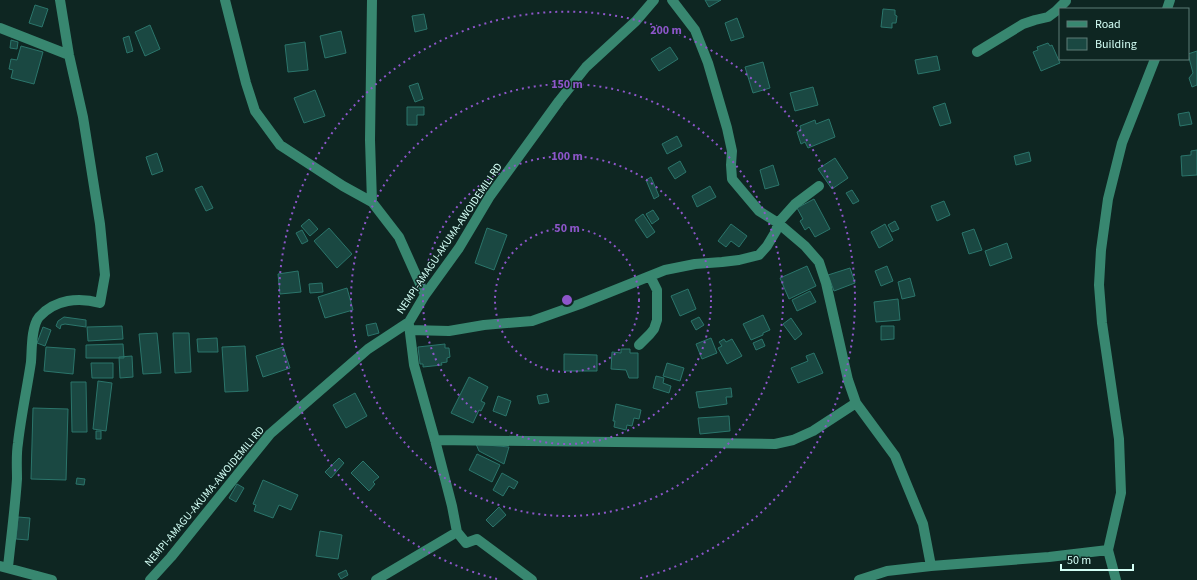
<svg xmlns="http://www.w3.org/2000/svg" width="1197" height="580" viewBox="0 0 1197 580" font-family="'Source Sans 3',sans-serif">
  <rect width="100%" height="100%" fill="#0e2622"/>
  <path fill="#1a4842" stroke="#2b756b" d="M705 0H721L709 7Z
    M35 5 48 9 42 27 29 23Z
    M883 9 895 10V15L897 16 896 23H892V28L881 27Z
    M424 14 427 29 415 32 412 16Z
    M737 18 744 37 731 41 725 23Z
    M150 25 160 49 145 56 135 32Z
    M341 31 346 53 325 58 320 36Z
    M129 36 133 51 127 53 123 38Z
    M11 40 18 42 17 49 10 48Z
    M305 42 308 70 288 72 285 45Z
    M1048 43 1050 46 1052 45 1060 63 1041 71 1033 52 1038 50 1037 47Z
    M21 46 43 52 34 84 11 78 13 70 9 69 11 59 17 60Z
    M670 47 678 59 659 71 651 59Z
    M1197 51V85L1192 87 1189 78 1193 73 1188 54Z
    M937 56 940 70 918 74 915 60Z
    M763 62 770 88 753 93 745 67Z
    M418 83 423 99 415 102 409 86Z
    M813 87 818 105 795 111 790 93Z
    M315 90 325 116 304 123 294 98Z
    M945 103 951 123 940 126 933 107Z
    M407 107H424V115H417V125H407Z
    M1189 112 1192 124 1180 126 1178 114Z
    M829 119 835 137 808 148 805 142 801 144 797 132 801 130 800 126 815 120 816 124Z
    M677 136 682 146 667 154 662 144Z
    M1197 150V175L1182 176 1181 156 1191 155V151Z
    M1029 152 1031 161 1016 165 1014 156Z
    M157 153 163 171 152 175 146 157Z
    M835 158 848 178 832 189 818 169Z
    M680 161 686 172 675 179 668 168Z
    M773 165 779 185 765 189 760 170Z
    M651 177 659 196 654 199 646 180Z
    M202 186 213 208 206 211 195 189Z
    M710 186 716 197 697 207 692 196Z
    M852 190 859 201 853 204 846 193Z
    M814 199 830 229 815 237 809 227 805 230 800 221 803 219 797 208Z
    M944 201 950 215 937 221 931 206Z
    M653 210 659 219 652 224 646 214Z
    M643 214 655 232 647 238 635 220Z
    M309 219 318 229 310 236 301 226Z
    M895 221 899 229 892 232 888 225Z
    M731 224 747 236 739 247 731 241 726 247 718 241Z
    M885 224 893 240 879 248 871 232Z
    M329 228 352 254 337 268 314 241Z
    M487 228 507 235 494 270 475 263Z
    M974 229 982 250 969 254 962 233Z
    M302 230 308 241 302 244 296 233Z
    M1007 243 1012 258 990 266 985 251Z
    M807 266 816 286 789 299 780 278Z
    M887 266 893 281 881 286 875 271Z
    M850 268 855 283 834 291 828 275Z
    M298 271 301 292 280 294 278 274Z
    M910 278 915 296 902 299 898 282Z
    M322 283 323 292 310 293 309 284Z
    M347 288 353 310 325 318 318 297Z
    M688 289 696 309 680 316 671 296Z
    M810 291 816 302 797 311 792 300Z
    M898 299 900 320 876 322 874 302Z
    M763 315 770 330 763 333V335L751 340 743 324Z
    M64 317 86 320V327L65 324 61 325 60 329 56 326 58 321Z
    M699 317 704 325 696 330 691 321Z
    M791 318 802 334 795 340 783 324Z
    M376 323 379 333 368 336 366 325Z
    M122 326 123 339 88 341 87 327Z
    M881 326H894V339L881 340Z
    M43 327 51 330 45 346 37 343Z
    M157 333 161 373 143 374 139 334Z
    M173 333H189L191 372 175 373Z
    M217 338 218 352H198L197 339Z
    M711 338 717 353 702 359 696 344Z
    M724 339 726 342 732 339 742 356 727 364 718 348 722 346 719 342Z
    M762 339 765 346 756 350 753 343Z
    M123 344 124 358H86V345Z
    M445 344V348H449L450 357 447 358V362L441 363 442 365 423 367V364H420L418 347Z
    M245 346 248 391 225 392 222 347Z
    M46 347 75 349 73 374 44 371Z
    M283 347 290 368 263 377 256 356Z
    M621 349H630V353H638V378H629L626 370 611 369 612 352 621 353Z
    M814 353 823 373 798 383 791 368 808 361 806 356Z
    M564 354 597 355V371H564Z
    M132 356 133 377 120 378 119 357Z
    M91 363H113V378H92Z
    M667 363 684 368 680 381 663 376Z
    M656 376 664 378 663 383 671 386 669 393 653 388Z
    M469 377 488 387 481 401 485 403 481 411 479 410 473 423 451 413Z
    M98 381 112 383 106 431 93 429Z
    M71 382H86L87 432H72Z
    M731 388 732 397H726L727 404 699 408 696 392Z
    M355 393 367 416 346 428 333 405Z
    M547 394 549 402 539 404 537 396Z
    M498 396 511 401 506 416 493 411Z
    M616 404 641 410 639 419 634 418 632 426 627 425 626 430 614 427 615 421H613Z
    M33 408 68 409 66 480 31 479Z
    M729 416 730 431 700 434 698 418Z
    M96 431H101V439H96Z
    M476 444 509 447 504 464 479 451Z
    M477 454 500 465 492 482 469 470Z
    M339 458 344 463 331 478 325 472Z
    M363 461 379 477 373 482 375 484 369 491 351 473Z
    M502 473 518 482 514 489 509 486 503 496 493 490Z
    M77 478 85 479 84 485 76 484Z
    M263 480 298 495 291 510 279 505 273 518 254 511 256 505 253 504Z
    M237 484 244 488 236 502 229 498Z
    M499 507 506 515 493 527 486 520Z
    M18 517 30 518 28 540 16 539Z
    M320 531 342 535 338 559 316 556Z
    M346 570 348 575 341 579 338 574Z"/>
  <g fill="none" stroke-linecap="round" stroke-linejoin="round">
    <path stroke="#388770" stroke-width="10" d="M225 0 246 83 255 111 280 145 343 186 372 202 399 237 425 295
      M672 0 695 30 708 63 727 128 732 151 731 165 732 179 759 211 778 223 805 246 819 262 826 283 848 380 856 403 895 456 923 524 931 566
      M1167 9 1170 0
      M0 28 69 55
      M977 52 1023 24 1035 20 1048 17 1056 11 1066 1
      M372 202 370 140 372 0
      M409 325 414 365 435 440 452 506 457 532 466 543 477 539 532 580
      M410 330 449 331 484 325 532 321 580 304 665 270 695 264 722 262 739 260 759 255 767 246 776 231 778 223 795 204 819 186
      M639 345 650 334 654 329 657 320V290L650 276
      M435 440 775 444 793 440 813 431 856 403
      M0 566 52 580
      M8 567C11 538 15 509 17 479 17 467 16 455 18 443 21 416 27 389 31 362 32 350 31 327 39 317 55 299 79 297 100 303L105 275 100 224 83 117 69 55 60 0
      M150 580 171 557 270 434 368 349 409 322 425 295 459 248 490 196 559 101 586 67 636 21 654 0
      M376 580 457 532
      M859 580 887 571 931 566 1049 557 1108 550
      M1116 580 1108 550 1121 493 1119 439 1102 323 1099 285 1101 250 1108 199 1122 143 1155 59"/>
  </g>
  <g fill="none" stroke="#8d56ca" stroke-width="2" stroke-dasharray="2 4">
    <circle cx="567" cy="300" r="72"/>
    <circle cx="567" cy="300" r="144"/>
    <circle cx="567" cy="300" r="216"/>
    <path d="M497 579A288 288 0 1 1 637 579"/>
  </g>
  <g text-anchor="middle" stroke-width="3" stroke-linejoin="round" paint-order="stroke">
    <g font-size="11" fill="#d4fff6" stroke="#0e2622">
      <text transform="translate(449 238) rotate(-56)" y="4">NEMPI-AMAGU-AKUMA-AWOIDEMILI RD</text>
      <text transform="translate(204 496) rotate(-50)" y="4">NEMPI-AMAGU-AKUMA-AWOIDEMILI RD</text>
    </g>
  </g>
  <circle cx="567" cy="300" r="6" fill="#8d56ca" stroke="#0e2622" stroke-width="2"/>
  <g font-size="12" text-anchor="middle" font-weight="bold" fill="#8d56ca" stroke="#0e2622" stroke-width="3" stroke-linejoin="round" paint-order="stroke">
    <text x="666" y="34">200 m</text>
    <text x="567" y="88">150 m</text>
    <text x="567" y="160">100 m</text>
    <text x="567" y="232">50 m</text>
  </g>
  <rect x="1059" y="8" width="130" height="52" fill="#0e2622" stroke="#5d7d77"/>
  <rect x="1067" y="21" width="20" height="6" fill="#388770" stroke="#5d7d77"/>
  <text x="1095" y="28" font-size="12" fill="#d4fff6">Road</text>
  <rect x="1067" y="38" width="20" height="12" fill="#1a4842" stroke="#5d7d77"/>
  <text x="1095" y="48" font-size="12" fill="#d4fff6">Building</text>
  <path d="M1061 564v6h72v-6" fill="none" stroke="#d4fff6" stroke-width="2"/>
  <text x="1067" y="564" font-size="12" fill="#d4fff6" stroke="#0e2622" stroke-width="3" paint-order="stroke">50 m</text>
</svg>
